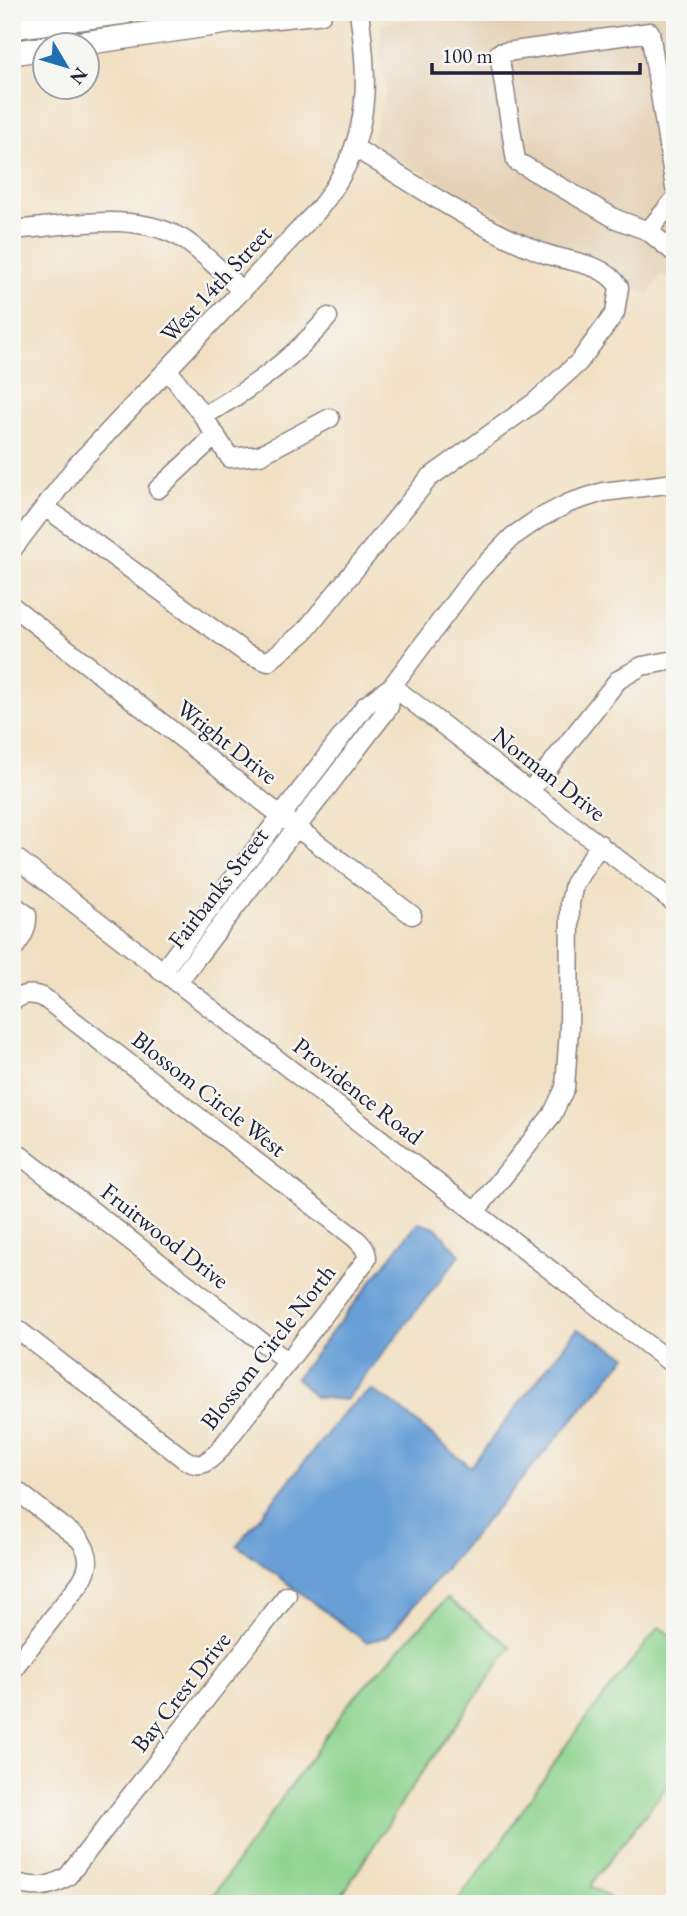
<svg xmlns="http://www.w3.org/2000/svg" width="687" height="1916" viewBox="0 0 687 1916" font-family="'EB Garamond',serif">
  <rect width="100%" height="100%" fill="#f6f6f2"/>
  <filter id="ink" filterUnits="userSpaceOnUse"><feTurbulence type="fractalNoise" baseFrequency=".0143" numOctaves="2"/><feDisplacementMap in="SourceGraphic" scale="14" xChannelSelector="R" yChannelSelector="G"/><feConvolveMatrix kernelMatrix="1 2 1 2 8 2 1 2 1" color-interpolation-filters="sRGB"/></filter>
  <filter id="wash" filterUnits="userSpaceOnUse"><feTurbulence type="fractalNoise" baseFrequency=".00686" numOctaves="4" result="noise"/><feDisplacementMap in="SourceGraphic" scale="28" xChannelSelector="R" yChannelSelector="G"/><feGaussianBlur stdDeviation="1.57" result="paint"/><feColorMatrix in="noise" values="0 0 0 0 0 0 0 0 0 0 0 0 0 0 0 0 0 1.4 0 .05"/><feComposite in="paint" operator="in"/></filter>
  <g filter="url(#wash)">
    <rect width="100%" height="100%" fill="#f1dfc1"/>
    <path fill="#e4d0b5" d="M486 12H675V283L662 274 648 295 421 171 370 149 386 90 380 56 381 23Z"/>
    <path fill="#8dd38d" stroke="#587a64" stroke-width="2" d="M447 1598 511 1647 414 1784 336 1904H207L350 1702Z
      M659 1627 675 1638V1776L590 1886 620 1904H455L499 1845 571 1738Z"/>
    <path fill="#689fd6" stroke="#456088" stroke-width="2" d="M418 1222 435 1227 460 1255 346 1400 315 1397 296 1378Z
      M577 1329 627 1356 387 1637 366 1642 237 1545 347 1409 371 1390 392 1402 470 1467Z"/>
  </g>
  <g filter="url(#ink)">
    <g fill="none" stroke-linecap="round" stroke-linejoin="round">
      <g stroke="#8a807e" stroke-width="21">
        <path id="minor" d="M675 188 650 32 499 53 516 161 616 219 648 231 675 253
          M12 230C66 226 138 209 186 241 206 255 224 274 242 291
          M648 231 675 199
          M168 370 203 416 230 458 260 455 330 418
          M203 416C250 390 293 359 328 317
          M158 489 216 435
          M45 507 246 653 268 662 305 631 429 478 535 402 579 362 615 313 619 287C604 262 568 262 543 253 476 227 416 185 355 148
          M12 550 76 466 318 210C370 145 370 91 359 12
          M12 606 280 815 412 915
          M392 686 675 903
          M530 791 618 680 642 666 675 660
          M12 855 675 1366
          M12 904 27 915C28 930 21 939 12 951
          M162 972 365 706 392 686 474 576 512 537 538 519 569 503 603 492 675 483
          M177 983 389 707 392 686
          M12 1002C23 993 31 993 43 997L355 1238C362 1245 367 1249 367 1259L218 1452C205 1464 200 1469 184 1459L12 1325
          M12 1149 288 1362
          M475 1212 552 1115 565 1088 569 1029 570 903 574 884 600 844
          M12 1487 79 1539C91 1554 91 1567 80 1583L12 1670
          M12 1882C34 1888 49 1889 68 1876L287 1595"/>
      </g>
      <g stroke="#8a807e" stroke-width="26">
        <path id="major" d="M12 27 125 12
          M64 46 234 21 320 12
          M12 53 46 48"/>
      </g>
      <use href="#minor" stroke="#fff" stroke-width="18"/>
      <use href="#major" stroke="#fff" stroke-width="23"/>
    </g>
  </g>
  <g text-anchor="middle" stroke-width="5" stroke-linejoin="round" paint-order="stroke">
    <g font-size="24" fill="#22223b" stroke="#f6f6f2">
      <text transform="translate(216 284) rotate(-47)" y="8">West 14th Street</text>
      <text transform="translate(227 742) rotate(38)" y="8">Wright Drive</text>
      <text transform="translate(549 774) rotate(38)" y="8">Norman Drive</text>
      <text transform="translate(218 888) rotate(-52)" y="8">Fairbanks Street</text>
      <text transform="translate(358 1091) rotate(38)" y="8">Providence Road</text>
      <text transform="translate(209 1094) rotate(38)" y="8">Blossom Circle West</text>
      <text transform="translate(165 1236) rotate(38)" y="8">Fruitwood Drive</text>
      <text transform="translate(268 1347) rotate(-52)" y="8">Blossom Circle North</text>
      <text transform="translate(181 1692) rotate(-52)" y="8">Bay Crest Drive</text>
    </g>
  </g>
  <rect width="687" height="1916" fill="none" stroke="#f6f6f2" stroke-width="42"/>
  <g transform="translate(66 66) rotate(128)"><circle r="33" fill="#f6f6f2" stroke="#a1a1a9" stroke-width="2"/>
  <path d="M0-5L12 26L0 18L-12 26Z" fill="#1f6fb2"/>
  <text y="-10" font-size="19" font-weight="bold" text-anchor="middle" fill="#22223b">N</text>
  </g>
  <path d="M432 63v10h208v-10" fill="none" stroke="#22223b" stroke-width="3.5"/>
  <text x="442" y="63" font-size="21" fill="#22223b" stroke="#f6f6f2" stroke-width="5" paint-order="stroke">100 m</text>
</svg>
